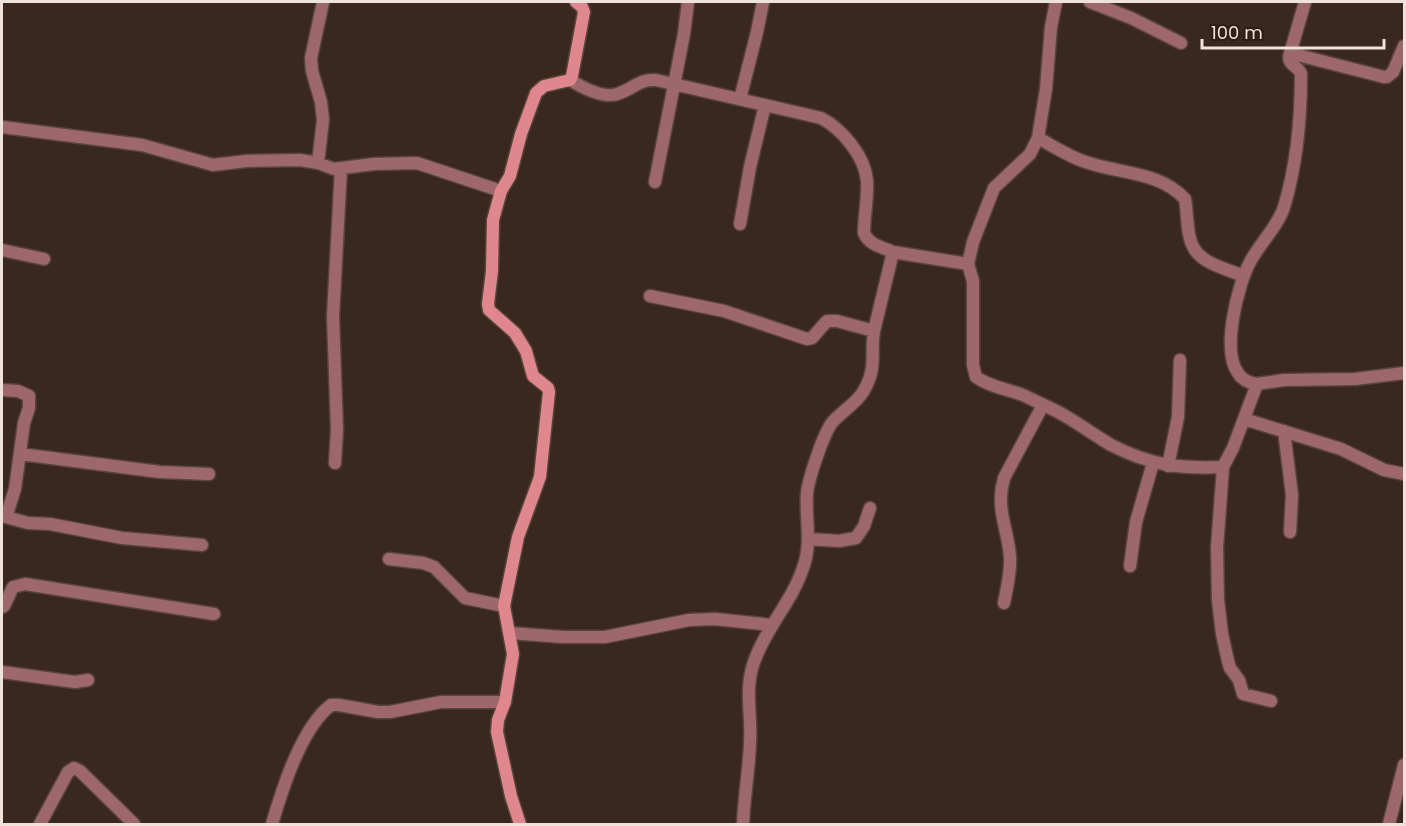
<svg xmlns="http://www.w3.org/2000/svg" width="1406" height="826" viewBox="0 0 1406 826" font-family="Poppins,sans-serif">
  <rect width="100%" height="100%" fill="#3a271e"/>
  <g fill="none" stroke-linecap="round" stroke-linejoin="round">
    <g stroke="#57453c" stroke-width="15">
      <path id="street" d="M1090 2 1131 18 1181 43
        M1290 53 1384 77H1387L1393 72 1404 46
        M570 80C583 88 605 100 620 93 634 88 640 79 656 80L821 118C842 129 865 156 867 181 868 198 864 216 864 233 869 245 882 247 893 252L874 331C870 355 878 367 863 392 855 405 840 412 831 424 827 430 824 438 821 445 816 459 809 477 807 493 805 517 812 541 804 565 793 601 766 627 754 662 744 690 752 714 750 743 749 770 744 797 743 824
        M740 99 757 32 763 2
        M2 127 142 145 213 165 246 161 300 160 318 163 334 169 374 164 417 163 501 191
        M1038 138C1055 147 1071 158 1089 163 1123 174 1160 172 1185 199 1188 215 1186 237 1195 250 1204 264 1229 270 1244 276
        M318 163 323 120 321 102 312 71 311 58 323 2
        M655 182 684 34 688 2
        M740 224 750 167 765 105
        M2 250 44 259
        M893 252 968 264
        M968 264 973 281V365L976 377C990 387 1007 389 1023 395 1031 399 1040 403 1048 407 1071 417 1090 433 1111 445 1150 465 1179 469 1223 467
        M968 264 973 242 994 188 1030 154 1038 138 1046 89 1051 27 1056 2
        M650 296 724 311 807 339 812 338 827 321H837L874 331
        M1257 384C1250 383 1242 380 1238 373 1221 351 1238 284 1250 262 1260 243 1278 226 1284 207 1297 164 1301 119 1301 74 1299 66 1289 66 1289 57L1305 2
        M2 390 18 391 29 396V408L24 423 15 489 6 517
        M1244 419 1341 449 1384 470 1404 474
        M1284 431 1292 495 1290 532
        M20 454 160 472 209 474
        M335 463 337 430 333 317 341 168
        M1168 466 1178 417 1180 360
        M2 516 28 523 50 524 122 538 202 545
        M809 539 839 541 856 538 864 526 870 508
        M389 559 423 563 434 567 465 598 504 606
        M1130 566 1136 522 1153 463
        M1004 603C1007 588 1011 572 1010 557 1008 528 995 509 1004 478L1043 405
        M2 607 4 606 13 587 25 584 214 614
        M510 633 563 637H605L689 620 715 619 772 625
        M2 672 75 682 88 680
        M1271 701 1243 694 1239 680 1230 668 1228 661 1222 634 1218 600 1217 548 1223 467 1233 448 1257 384 1284 380 1355 379 1404 373
        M40 824 68 772 74 768 80 771 134 824
        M272 824C282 790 301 728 331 705H339L378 712H390L441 702H505
        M1389 824 1404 765"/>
    </g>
    <g stroke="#57453c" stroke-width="15">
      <path id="secondary" d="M520 824 511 796 497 732 498 720 505 702 513 654 504 606 518 537 540 477 549 392 548 388 533 376 526 351 515 333 489 310 488 304 492 271 493 220 501 191 510 176 521 134 536 93 544 86 570 80 572 76 584 12 582 7 576 2"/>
    </g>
    <use href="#street" stroke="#9e676a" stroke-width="12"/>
    <use href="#secondary" stroke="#df878c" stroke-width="12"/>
  </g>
  <rect width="1406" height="826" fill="none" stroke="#efe2dc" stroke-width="6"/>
  <path d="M1202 39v9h182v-9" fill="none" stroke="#efe2dc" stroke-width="3"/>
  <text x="1211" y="39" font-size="18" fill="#efe2dc" stroke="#301d15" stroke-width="4.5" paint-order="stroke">100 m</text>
</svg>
